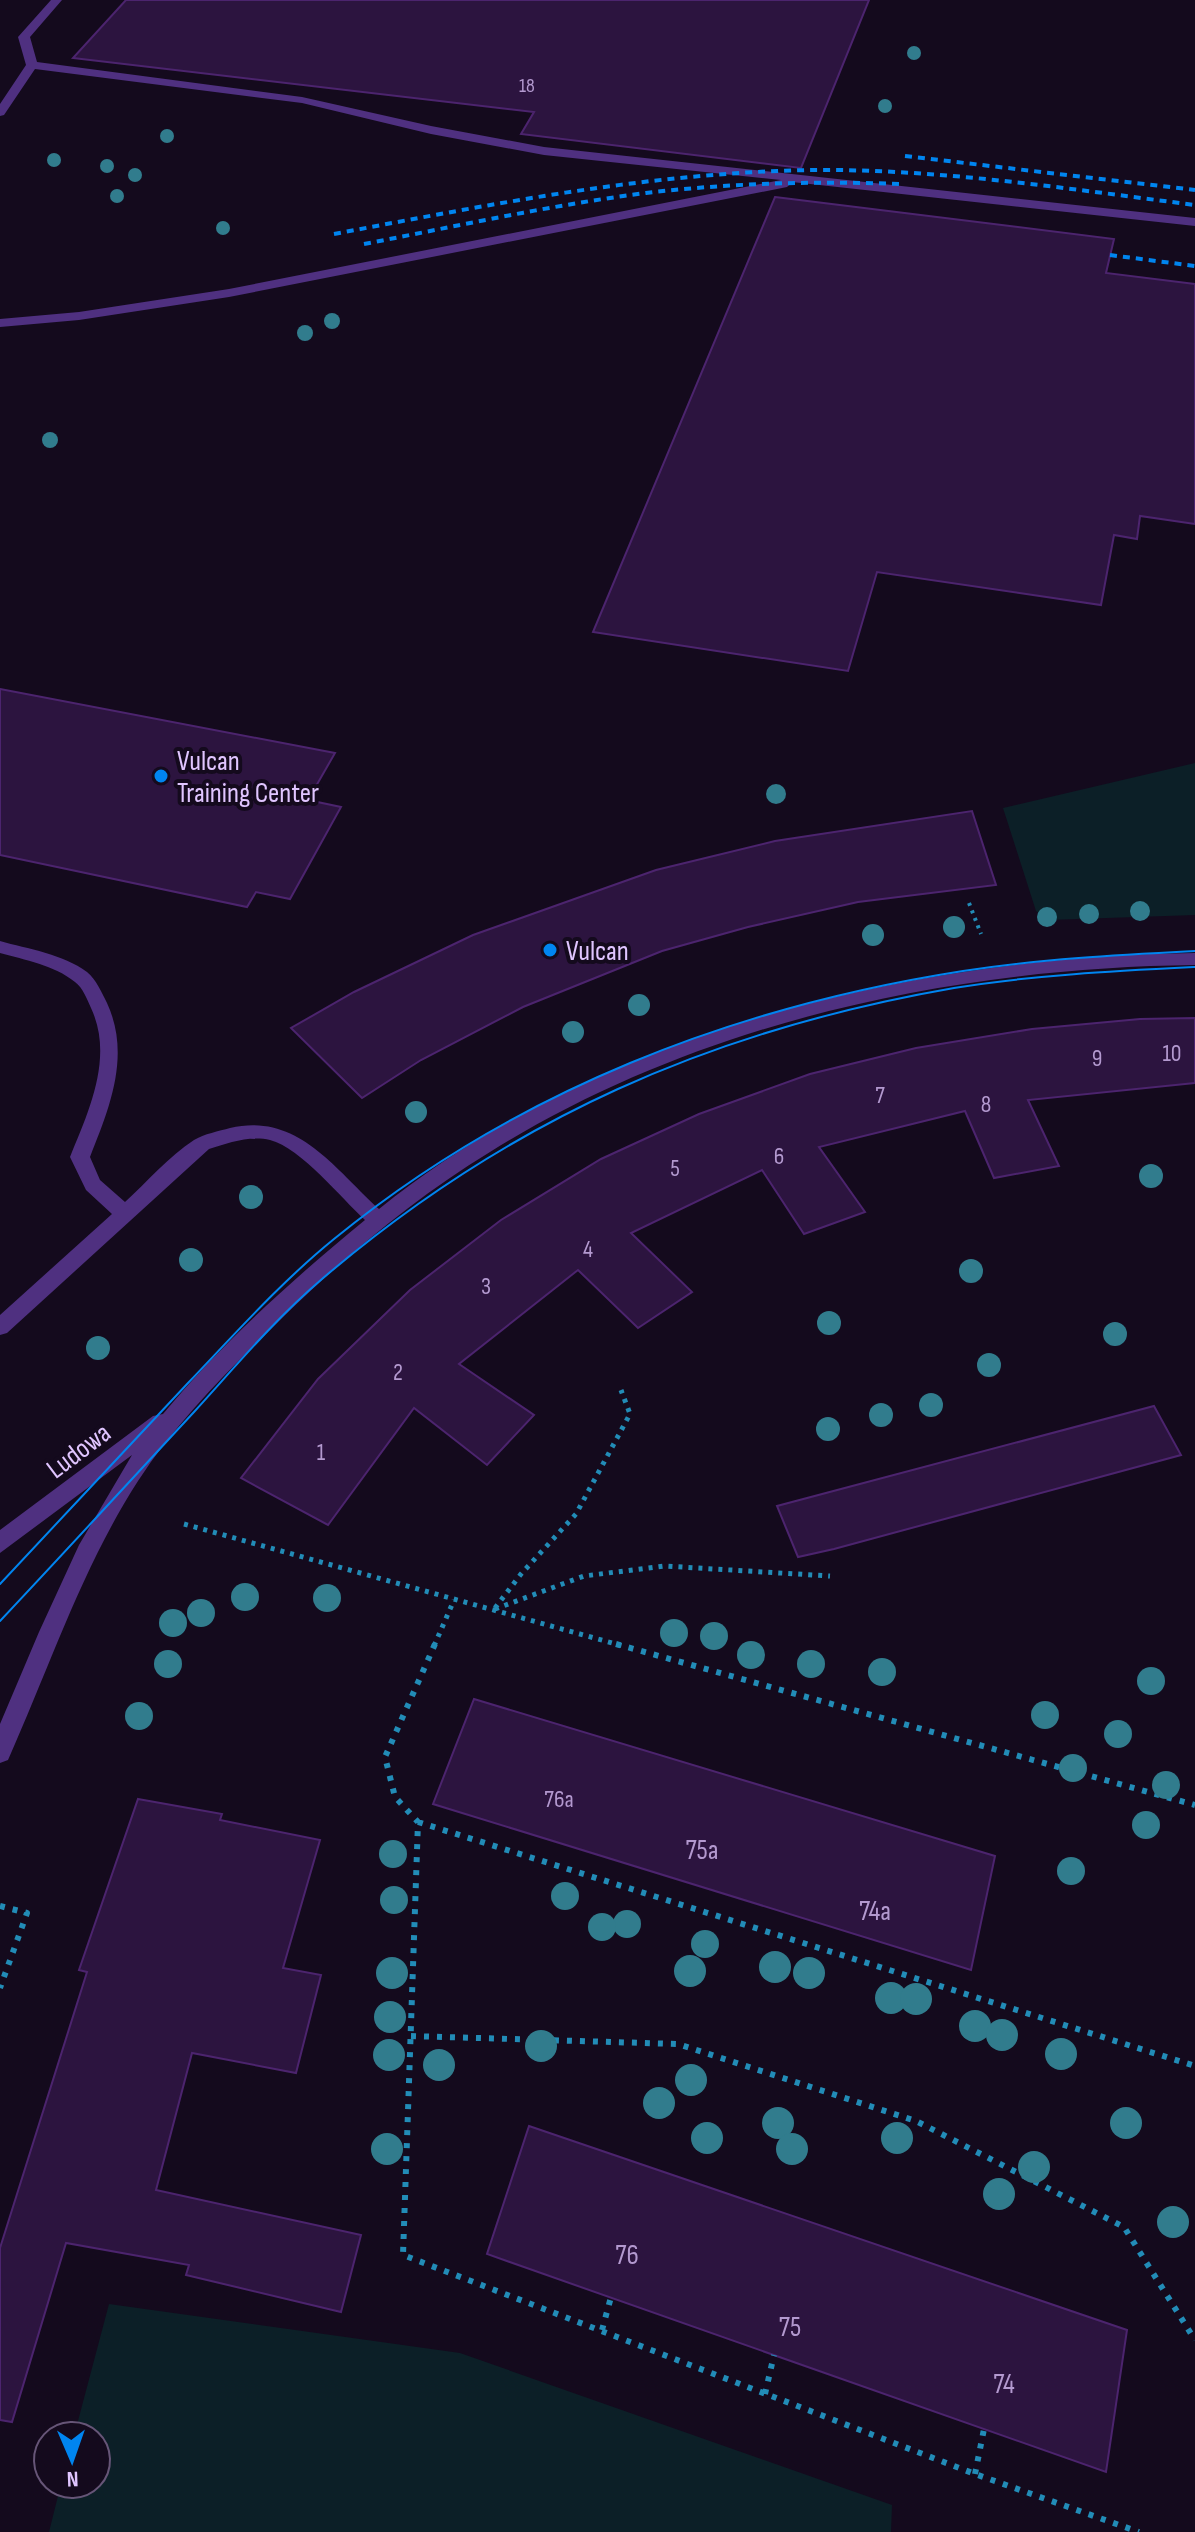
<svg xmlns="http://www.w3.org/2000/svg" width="1195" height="2532" viewBox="0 0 1195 2532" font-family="'Sofia Sans Condensed',sans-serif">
  <rect width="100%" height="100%" fill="#140a1d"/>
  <path fill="#0c1f27" d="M1195 763V915L1048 920 1036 911 1003 808Z
    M109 2304 460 2353 892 2505 891 2532H49L61 2484H96V2436H74Z"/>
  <path fill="#2c143f" stroke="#4c246e" stroke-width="2" d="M126 0H869L801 168 521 134 534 112 73 58Z
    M775 197 1114 239 1106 273 1195 284V524L1140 516 1137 539 1114 535 1101 605 877 572 848 671 593 632Z
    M0 689 335 753 308 800 341 807 290 899 256 892 247 907 0 855Z
    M972 811 996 885 858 902 748 927 662 951 523 1007 421 1060 362 1098 291 1028 354 992 473 935 656 870 775 841Z
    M1195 1018V1083L1028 1100 1059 1166 994 1178 965 1111 819 1147 865 1212 804 1234 762 1170 631 1233 692 1292 638 1328 578 1270 459 1364 534 1415 487 1465 414 1408 328 1525 241 1478 318 1379 410 1290 501 1220 601 1159 699 1114 810 1074 916 1048 1032 1029 1140 1019Z
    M1154 1406 1181 1455 834 1549 798 1557 777 1506Z
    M474 1699 995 1856 971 1970 433 1804Z
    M138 1799 222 1814 220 1820 320 1840 283 1968 321 1975 296 2073 192 2053 156 2190 361 2235 341 2312 186 2275 189 2265 66 2243 12 2422 0 2420V2248L87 1972 79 1970Z
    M529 2126 1127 2330 1106 2472 487 2254Z"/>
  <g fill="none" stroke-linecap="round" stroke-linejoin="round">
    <path stroke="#228cb7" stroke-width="4" stroke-dasharray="3 5" stroke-linecap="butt" d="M969 903 981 934"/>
    <path stroke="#228cb7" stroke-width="5" stroke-dasharray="4 6" stroke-linecap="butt" d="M184 1524 623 1646
      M495 1608 521 1574 576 1514 630 1414 621 1390
      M495 1609 584 1576 664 1566 830 1576
      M434 1646 454 1600"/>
    <path stroke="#228cb7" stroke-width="6" stroke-dasharray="5 8" stroke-linecap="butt" d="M435 1644 385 1757 395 1797 418 1822 403 2255 975 2474 1139 2532
      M616 1644 1195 1805
      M418 1822 1195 2066
      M0 1906 27 1913 0 1988
      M411 2036 678 2044 916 2121 1124 2227 1195 2340
      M602 2330 611 2297
      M765 2394 774 2355
      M975 2474 984 2429"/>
    <path fill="#4f3080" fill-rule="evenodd" d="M51 0H62L30 37 37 62 302 97 431 126 544 147 1195 218V226L792 182 787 187 229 297 79 320 0 327V319L79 312 229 289 781 180 544 155 431 134 302 103 35 69 4 115 0 116V104L26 65 18 37Z
      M0 941C28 949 63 954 87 972 96 979 102 993 107 1003 131 1055 110 1107 90 1157L100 1180 125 1202C147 1182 169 1156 194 1140 204 1134 219 1131 230 1128 297 1112 334 1168 379 1209 599 1031 917 956 1195 953V965C951 968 699 1022 490 1152 413 1199 344 1257 280 1320 229 1370 177 1421 138 1481 82 1568 50 1666 8 1760L0 1763V1724L39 1632 79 1545 132 1455 0 1553V1530L153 1416 163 1414C222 1343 293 1279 365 1220 341 1198 301 1148 270 1140 250 1135 228 1143 209 1149L7 1333 0 1335V1315L112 1214 86 1190 70 1157C89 1111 114 1057 91 1008 87 999 83 988 75 982 54 965 25 960 0 953Z"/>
    <path stroke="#0085f0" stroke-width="2" d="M0 1584C63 1517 125 1450 188 1383 235 1334 281 1282 334 1239 515 1091 733 1007 963 971 1040 959 1117 955 1195 951
      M0 1621C65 1552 129 1482 194 1412 235 1367 275 1319 322 1279 509 1119 712 1030 954 988 1034 975 1115 971 1195 967"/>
    <path stroke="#0085f0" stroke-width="4" stroke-dasharray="7 6" stroke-linecap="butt" d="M905 156 1195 190
      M334 234C493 204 652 172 815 170 942 169 1069 189 1195 205
      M364 244C458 226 551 205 646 193 730 183 816 181 901 184
      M1110 255 1195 266"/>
  </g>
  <g fill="#317c8d">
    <circle cx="914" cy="53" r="7"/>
    <circle cx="885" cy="106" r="7"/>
    <circle cx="167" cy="136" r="7"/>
    <circle cx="54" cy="160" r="7"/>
    <circle cx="107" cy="166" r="7"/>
    <circle cx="135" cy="175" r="7"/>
    <circle cx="117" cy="196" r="7"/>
    <circle cx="223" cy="228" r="7"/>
    <circle cx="332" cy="321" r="8"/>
    <circle cx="305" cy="333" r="8"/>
    <circle cx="50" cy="440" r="8"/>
    <circle cx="776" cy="794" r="10"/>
    <circle cx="1140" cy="911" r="10"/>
    <circle cx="1089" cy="914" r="10"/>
    <circle cx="1047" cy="917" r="10"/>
    <circle cx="954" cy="927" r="11"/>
    <circle cx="873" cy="935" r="11"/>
    <circle cx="639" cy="1005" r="11"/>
    <circle cx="573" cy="1032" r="11"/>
    <circle cx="416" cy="1112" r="11"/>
    <circle cx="1151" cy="1176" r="12"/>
    <circle cx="251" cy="1197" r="12"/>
    <circle cx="191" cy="1260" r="12"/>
    <circle cx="971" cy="1271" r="12"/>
    <circle cx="829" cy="1323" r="12"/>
    <circle cx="1115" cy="1334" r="12"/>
    <circle cx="98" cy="1348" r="12"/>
    <circle cx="989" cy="1365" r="12"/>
    <circle cx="931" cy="1405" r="12"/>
    <circle cx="881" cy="1415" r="12"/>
    <circle cx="828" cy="1429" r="12"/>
    <circle cx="245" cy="1597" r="14"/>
    <circle cx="327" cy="1598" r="14"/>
    <circle cx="201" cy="1613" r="14"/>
    <circle cx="173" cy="1623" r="14"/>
    <circle cx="674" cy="1633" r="14"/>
    <circle cx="714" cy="1636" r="14"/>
    <circle cx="751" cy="1655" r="14"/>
    <circle cx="168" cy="1664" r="14"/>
    <circle cx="811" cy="1664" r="14"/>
    <circle cx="882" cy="1672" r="14"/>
    <circle cx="1151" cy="1681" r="14"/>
    <circle cx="1045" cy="1715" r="14"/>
    <circle cx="139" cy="1716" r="14"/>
    <circle cx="1118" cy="1734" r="14"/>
    <circle cx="1073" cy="1768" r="14"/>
    <circle cx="1166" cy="1785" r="14"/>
    <circle cx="1146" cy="1825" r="14"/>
    <circle cx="393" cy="1854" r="14"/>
    <circle cx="1071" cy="1871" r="14"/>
    <circle cx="565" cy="1896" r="14"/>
    <circle cx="394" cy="1900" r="14"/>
    <circle cx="627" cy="1924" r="14"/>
    <circle cx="602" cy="1927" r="14"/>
    <circle cx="705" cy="1944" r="14"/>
    <circle cx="775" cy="1967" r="16"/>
    <circle cx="690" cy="1971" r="16"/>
    <circle cx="392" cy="1973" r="16"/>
    <circle cx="809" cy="1973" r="16"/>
    <circle cx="891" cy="1998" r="16"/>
    <circle cx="916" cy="1999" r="16"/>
    <circle cx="390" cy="2017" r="16"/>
    <circle cx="975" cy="2026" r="16"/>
    <circle cx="1002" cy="2035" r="16"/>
    <circle cx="541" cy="2046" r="16"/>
    <circle cx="1061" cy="2054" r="16"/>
    <circle cx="389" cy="2055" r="16"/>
    <circle cx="439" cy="2065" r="16"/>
    <circle cx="691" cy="2080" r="16"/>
    <circle cx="659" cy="2103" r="16"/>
    <circle cx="778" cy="2123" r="16"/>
    <circle cx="1126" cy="2123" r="16"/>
    <circle cx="707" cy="2138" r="16"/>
    <circle cx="897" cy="2138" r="16"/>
    <circle cx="387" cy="2149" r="16"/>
    <circle cx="792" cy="2149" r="16"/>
    <circle cx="1034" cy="2167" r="16"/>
    <circle cx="999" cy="2194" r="16"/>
    <circle cx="1173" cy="2222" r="16"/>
  </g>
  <g fill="#0085f0" stroke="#140a1d" stroke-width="3">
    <circle cx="161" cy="776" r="8"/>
    <circle cx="550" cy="950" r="8"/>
  </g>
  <g text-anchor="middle" stroke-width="8" stroke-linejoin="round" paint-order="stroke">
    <g font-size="20" fill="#b399cf">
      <text x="527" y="92">18</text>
    </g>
    <g font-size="24" fill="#b399cf">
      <text x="1172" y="1061">10</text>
      <text x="1097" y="1066">9</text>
      <text x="880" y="1103">7</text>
      <text x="986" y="1112">8</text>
      <text x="779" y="1164">6</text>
      <text x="675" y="1176">5</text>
      <text x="588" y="1257">4</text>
      <text x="486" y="1294">3</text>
      <text x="398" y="1380">2</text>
      <text x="321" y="1460">1</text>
      <text x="559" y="1807">76a</text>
    </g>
    <g font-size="28" fill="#e0c5ff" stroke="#140a1d" text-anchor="start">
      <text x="177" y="770">Vulcan<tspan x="177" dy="32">Training Center</tspan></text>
      <text x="566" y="960">Vulcan</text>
    </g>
    <g font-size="28" fill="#e0c5ff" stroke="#140a1d">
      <text transform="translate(78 1450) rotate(-37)" y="10">Ludowa</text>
    </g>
    <g font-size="28" fill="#b399cf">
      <text x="702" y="1859">75a</text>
      <text x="875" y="1920">74a</text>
      <text x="627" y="2264">76</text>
      <text x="790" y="2336">75</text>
      <text x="1004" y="2393">74</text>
    </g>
  </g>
  <g transform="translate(72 2460) rotate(178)"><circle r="38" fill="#140a1d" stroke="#665577" stroke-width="2"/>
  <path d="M0-6L14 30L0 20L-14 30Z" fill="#0085f0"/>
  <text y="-12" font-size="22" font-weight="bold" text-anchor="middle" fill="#e0c5ff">N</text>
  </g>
</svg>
